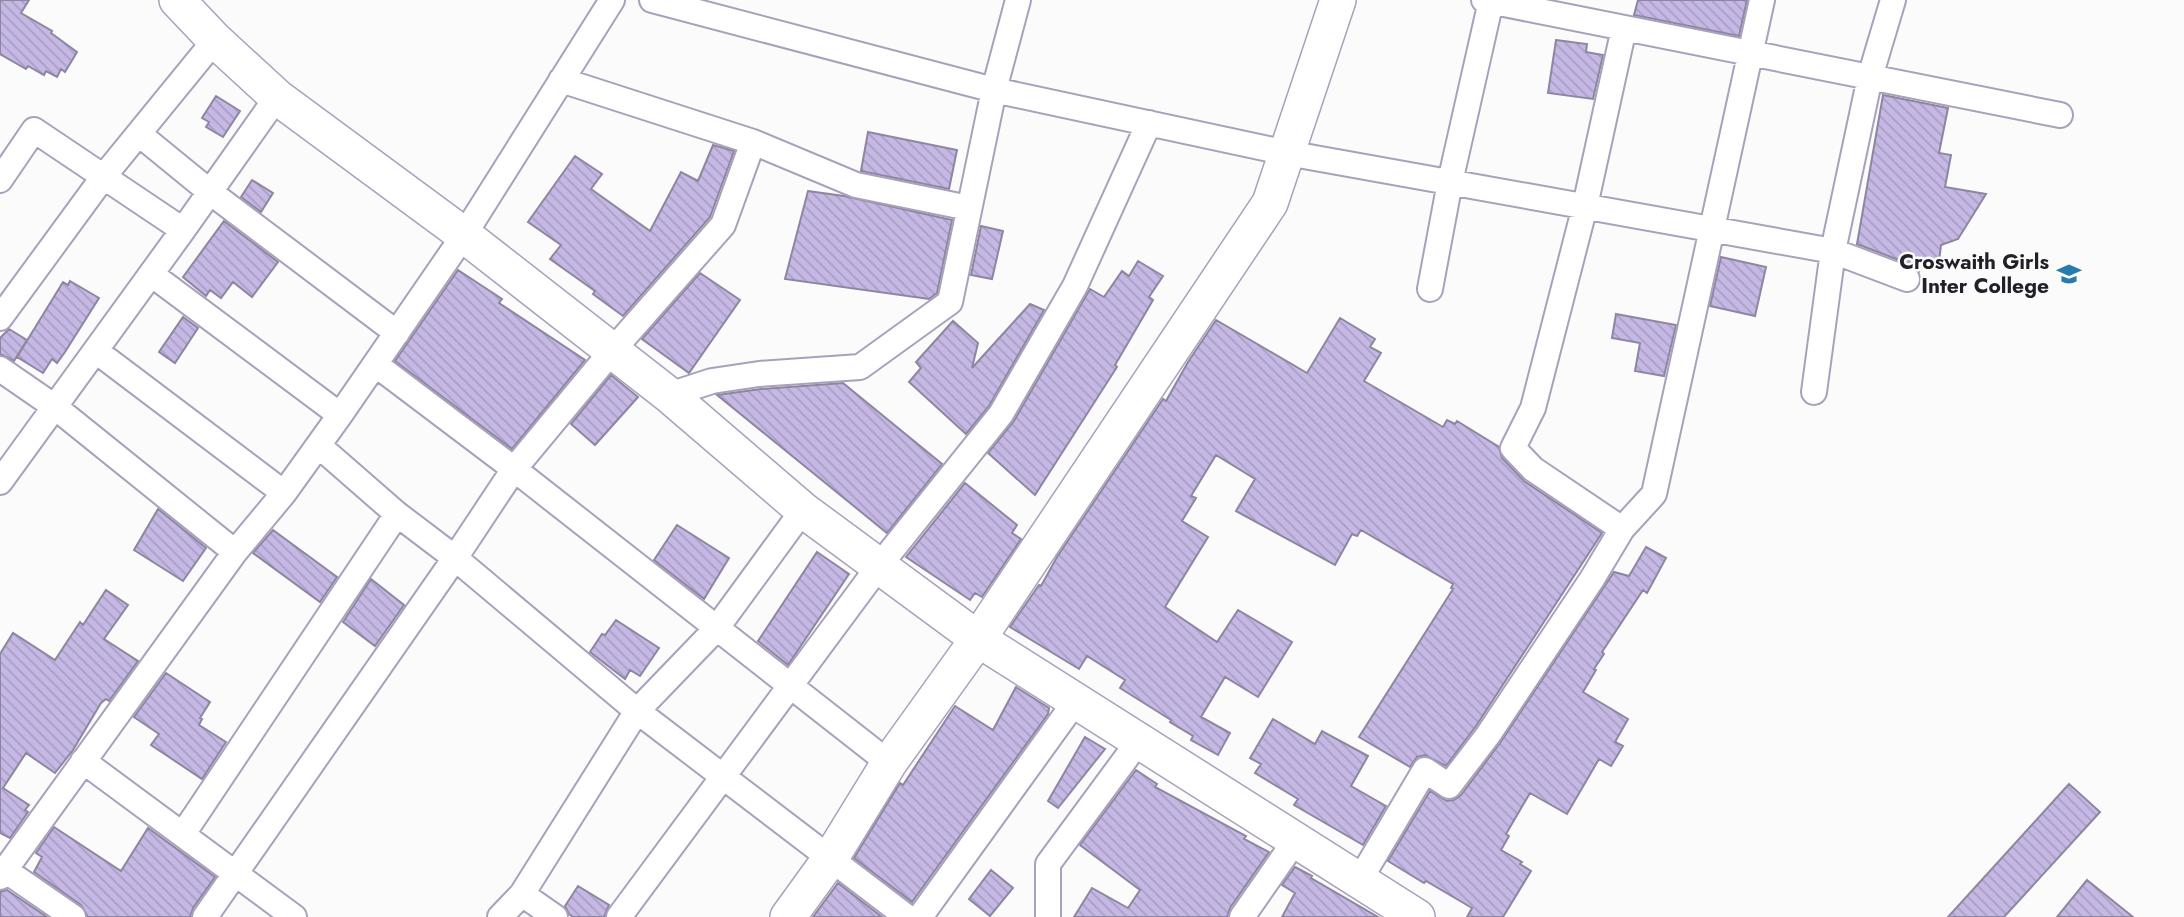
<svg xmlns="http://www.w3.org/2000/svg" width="2184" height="917" viewBox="0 0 2184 917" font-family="Jost,sans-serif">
  <defs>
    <pattern id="building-back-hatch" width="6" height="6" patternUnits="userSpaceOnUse" patternTransform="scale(1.75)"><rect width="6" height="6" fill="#c5b8e4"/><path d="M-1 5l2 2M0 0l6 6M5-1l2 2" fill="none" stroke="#a99ec4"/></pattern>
  </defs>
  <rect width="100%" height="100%" fill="#fbfbfb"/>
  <path fill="url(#building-back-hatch)" stroke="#8e86a0" stroke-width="2" d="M0 0H29L21 13 52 31 51 33 77 52 65 72 61 69 57 77 46 71 44 75 28 66 26 69 0 54Z
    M1638 0H1747L1739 36 1634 15Z
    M1556 40 1587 44 1586 52 1603 55 1593 99 1548 93Z
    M1883 95 1948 108 1939 153 1951 155 1945 187 1986 194 1958 239 1941 245 1939 262 1921 259 1919 271 1912 265 1857 244Z
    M216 96 240 111 223 137 206 127 209 122 202 118Z
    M868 132 957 150 949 189 861 171Z
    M713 145 734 151 710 217 623 316 593 294 595 291 550 259 561 245 528 222 575 156 602 174 591 189 650 231 681 172 698 181Z
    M252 180 273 193 261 212 241 197Z
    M808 191 844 196 952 220 937 293 929 299 785 279Z
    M224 221 278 262 252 297 233 282 221 298 210 290 206 296 183 277Z
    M981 226 1003 231 992 279 971 275Z
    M1721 257 1766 267 1755 316 1710 306Z
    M1138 261 1163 276 1149 297 1153 300 1115 365 1117 367 1035 495 988 453 1014 421 1090 289 1104 297 1122 271 1129 276Z
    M458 270 502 299 499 303 585 360 512 449 395 361Z
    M700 273 740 300 689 373 642 339Z
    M70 281 99 298 65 352 57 363 52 359 43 373 17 357 63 282 68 285Z
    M1030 304 1044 310 989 406 966 434 909 382 921 368 916 362 953 321 978 343 972 368Z
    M1616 314 1676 325 1664 376 1635 371 1640 343 1612 338Z
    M183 317 198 328 175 363 159 352Z
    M1340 318 1375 339 1370 347 1381 353 1364 381 1443 427 1447 420 1455 424 1457 421 1499 447 1502 458 1524 481 1602 533 1476 726 1446 766 1425 755 1417 757 1410 767 1359 737 1453 589 1451 588 1453 584 1361 530 1357 536 1352 534 1335 565 1236 511 1255 479 1216 455 1191 496 1196 498 1182 521 1208 537 1165 607 1217 642 1238 610 1292 642 1258 697 1225 677 1201 717 1230 733 1218 755 1191 740 1193 736 1170 722 1171 720 1120 688 1125 680 1087 656 1079 669 1010 627 1039 585 1041 586 1057 557 1163 399 1166 401 1188 362 1216 320 1307 373Z
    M9 329 27 340 14 361 0 354V338Z
    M611 375 638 397 595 445 571 424Z
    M843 383 942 464 887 533 717 395 761 389Z
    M965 483 1017 525 1012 533 1021 539 982 597 975 593 970 600 906 557Z
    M158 509 206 548 183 581 134 550Z
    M677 525 729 558 704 599 654 560Z
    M273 530 337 577 320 602 253 553Z
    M1646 547 1666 558 1647 593 1643 590 1602 652 1604 654 1594 669 1596 670 1583 692 1628 719 1615 742 1623 746 1611 766 1599 759 1567 814 1530 793 1506 834 1509 836 1501 850 1522 862 1520 864 1531 871 1503 917H1467L1472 908 1426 881 1424 883 1388 861 1430 791 1447 801 1454 800 1461 795 1500 743 1614 572 1629 576Z
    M817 552 849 574 788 665 758 641Z
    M371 579 404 605 375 646 343 622Z
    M106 590 128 605 104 639 138 661 109 701 106 699 101 703 73 750 55 773 26 753 3 788 29 805 25 810 28 812 10 838 0 833V654L13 633 55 660 80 622 83 625Z
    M616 620 659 648 640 676 630 670 625 679 590 652 602 634 605 635Z
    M166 673 210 702 200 718 202 719 199 725 226 742 202 779 151 745 159 734 134 717Z
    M1016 687 1049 708 1048 714 912 902 854 858 900 783 903 785 955 706 993 730Z
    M1273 719 1315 744 1322 731 1368 756 1351 786 1386 806 1363 845 1294 805 1298 799 1255 773 1261 764 1250 758Z
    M1085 737 1105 749 1058 808 1048 801Z
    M1136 770 1157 784 1155 787 1246 836 1244 839 1269 852 1230 908 1227 917H1074L1092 888 1128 908 1140 890 1080 845Z
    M2069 784 2100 812 2004 917H1948Z
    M54 827 121 871 148 828 215 877 193 908 190 917H88L81 905 34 872 42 857 36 853Z
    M1295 867 1312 876 1311 878 1378 917H1282L1295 893 1282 885Z
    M991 870 1013 888 990 916 969 899Z
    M2087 880 2133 917H2057Z
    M838 883 882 917H813Z
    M578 886 609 905 604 917H573L569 914 565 906Z
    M7 890 47 917H0V892Z"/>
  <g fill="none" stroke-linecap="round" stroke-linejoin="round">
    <g stroke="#a9a1bc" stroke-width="28">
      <path id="street" d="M652 0 994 90 1287 153 1833 251 1907 279
        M1484 0 2060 115
        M561 80 753 142 856 185 969 208
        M139 134 210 192 397 333
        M0 180 34 130 183 230
        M151 274 340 415
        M1430 289 1450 182 1491 1
        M0 318 104 176 215 40
        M96 351 284 493
        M375 364 514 469 889 763
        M0 369 55 407 235 552
        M1814 392 1833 251 1870 77 1893 0
        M669 395 712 381 759 374 860 367 950 302 994 90 1018 0
        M319 446 397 514 455 558 637 711 907 917
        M0 482 183 230 277 97
        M1622 529 1533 469 1513 448 1533 408 1585 206 1624 28
        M83 761 294 917
        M183 834 397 514
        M5 870 73 917
        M0 877 235 552 284 493 340 415 464 235 612 0
        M1359 881 1425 770 1449 786 1488 735 1592 579 1622 529 1654 494 1762 0
        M522 894 555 917
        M205 917 455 558 514 469 612 351 723 225 753 142
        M500 917 522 894 637 711 716 629 803 510
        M619 917 879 566 1001 414 1075 286 1149 123
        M920 917 1075 702
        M1048 917V864L1138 742
        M1242 917 1295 841"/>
    </g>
    <g stroke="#a9a1bc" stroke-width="38">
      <path id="secondary" d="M177 0 215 40 277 97 464 235 669 395 803 510 978 639 1417 917
        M788 917 830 859 889 763 978 639 1270 203 1338 0"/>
    </g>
    <use href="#street" stroke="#fff" stroke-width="24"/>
    <use href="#secondary" stroke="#fff" stroke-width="35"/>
  </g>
  <defs>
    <g id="university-bare" transform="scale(1.89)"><path d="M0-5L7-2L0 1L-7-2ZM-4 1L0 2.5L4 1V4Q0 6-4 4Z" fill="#297bac" stroke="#fbfbfb" stroke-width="2.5" paint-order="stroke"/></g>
  </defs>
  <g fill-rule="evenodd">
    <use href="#university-bare" x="2069" y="274"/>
  </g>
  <g text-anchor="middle" stroke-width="5" stroke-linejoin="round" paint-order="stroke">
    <g font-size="21" font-weight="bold" fill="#221f29" stroke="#fbfbfb" text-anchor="end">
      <text x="2049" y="269">Croswaith Girls<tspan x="2049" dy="24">Inter College</tspan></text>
    </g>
  </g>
</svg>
